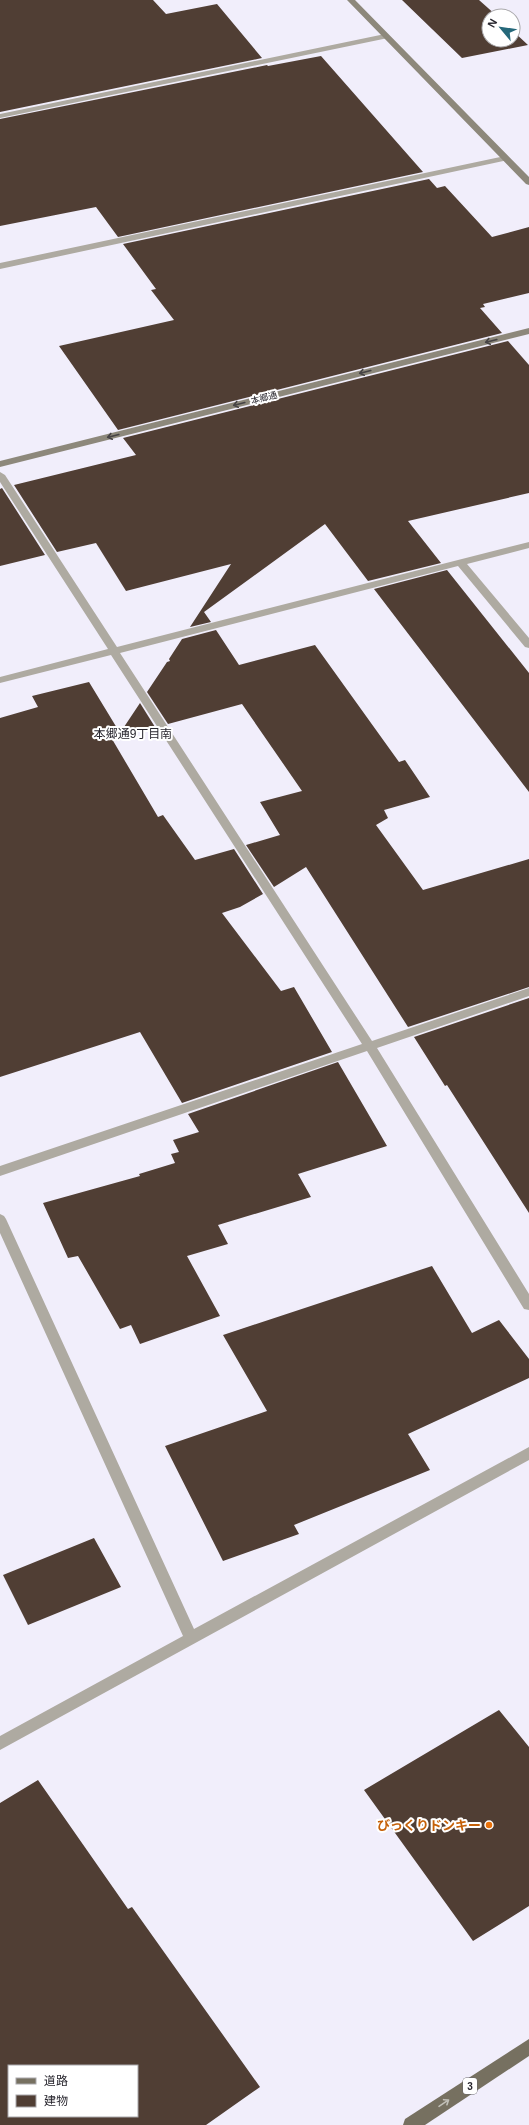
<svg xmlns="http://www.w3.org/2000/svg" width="529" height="2125" viewBox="0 0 529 2125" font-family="Helvetica,'Noto Sans JP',sans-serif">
  <rect width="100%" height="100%" fill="#f1eefb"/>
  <path fill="#503e34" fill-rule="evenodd" d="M0 0H153L166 14 217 4 262 58 0 112Z
    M402 0H479L497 16H489V40H513V31L528 45 462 58Z
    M321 56 423 172 118 237 96 207 0 226V119L267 65 268 66Z
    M429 179 437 188 445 186 492 237 529 227V293L483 304 485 307 480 308 502 333 118 430 59 346 174 320 151 290 156 289 123 244Z
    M508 341 529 365V493L408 521 441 563 368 581 325 524 204 612 211 622 190 627 231 564 126 591 96 543 57 552 14 485 136 455 123 438Z
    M2 488 45 555 0 566V489Z
    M447 570 529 673V792L374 589Z
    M216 630 239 665 315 645 399 762 405 760 430 797 384 810 388 818 376 825 423 890 529 859V987L408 1027 306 867 274 887 246 845 280 835 260 802 302 791 242 704 168 724 147 692 167 662 170 661 169 659 182 639Z
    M89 682 120 733 140 703 155 727 112 739 158 817 163 815 195 860 234 849 263 894 240 907 222 913 281 991 294 987 332 1052 182 1103 140 1032 0 1077V718L38 707 32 696Z
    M529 998V1213L447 1085 445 1086 414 1037Z
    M338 1062 387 1146 298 1174 311 1197 218 1225 228 1244 187 1256 220 1316 140 1344 131 1325 120 1329 78 1256 68 1258 43 1203 140 1176 139 1174 175 1163 171 1154 179 1152 173 1140 199 1132 188 1114Z
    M432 1266 472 1333 499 1320 529 1359V1378L408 1434 430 1470 294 1525 299 1534 223 1561 165 1446 267 1411 223 1335Z
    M94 1538 121 1587 28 1625 3 1575Z
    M499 1710 529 1747V1906L473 1941 364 1790Z
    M38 1780 128 1909 132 1907 260 2087 206 2125H0V1803ZM9 2066H137V2116H9Z"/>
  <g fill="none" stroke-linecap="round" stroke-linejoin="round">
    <path fill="#aeaaa1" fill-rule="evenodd" d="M385 34H388V38L0 118V114Z
      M505 156 509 158 508 160 0 269V263Z
      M0 472 5 475 117 647 529 542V548L467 564 529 638V648L525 647 458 566 120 653 372 1041 529 988V996L377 1048 529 1294V1310L524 1309 367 1051 0 1176V1166L362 1044 111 655 0 683V677L108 649 0 482Z
      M0 1214 4 1216 6 1219 194 1629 529 1447V1460L0 1750V1736L183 1636 0 1233Z"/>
    <path fill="#8d887b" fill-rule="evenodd" d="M347 0H355L529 177V185L526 184Z
      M529 328V334L0 467V461Z"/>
    <path fill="#767060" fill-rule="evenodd" d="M529 2039V2056L425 2125H403L405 2119Z"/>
  </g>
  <defs><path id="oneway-shaft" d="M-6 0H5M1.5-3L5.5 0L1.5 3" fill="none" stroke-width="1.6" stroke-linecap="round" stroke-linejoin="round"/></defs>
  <g stroke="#464345">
    <use href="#oneway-shaft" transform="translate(491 341) rotate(166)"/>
    <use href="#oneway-shaft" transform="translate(365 372) rotate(166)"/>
    <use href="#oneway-shaft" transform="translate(239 404) rotate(166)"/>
    <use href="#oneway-shaft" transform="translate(113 436) rotate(166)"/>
  </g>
  <use stroke="#c1bfb7" href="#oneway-shaft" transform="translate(444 2103) rotate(-34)"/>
  <circle fill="#e8710a" stroke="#fff" stroke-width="1.5" cx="489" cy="1825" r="4"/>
  <g text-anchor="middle" stroke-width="4" stroke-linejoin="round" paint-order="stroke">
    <g font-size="9" fill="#28262e" stroke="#fff">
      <text transform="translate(264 398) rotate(-14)" y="3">本郷通</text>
    </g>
    <rect fill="#fff" stroke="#68676d" stroke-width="1" x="463" y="2078" width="14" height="16" rx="3"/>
    <g font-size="10" font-weight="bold" fill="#28262e">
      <text x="470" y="2090">3</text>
    </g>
    <g font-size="12" fill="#28262e" stroke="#fff">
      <text x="133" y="738">本郷通9丁目南</text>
    </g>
    <g font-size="13" font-weight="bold" fill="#c56008" stroke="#fff" text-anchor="end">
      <text x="481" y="1830">びっくりドンキー</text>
    </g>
  </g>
  <rect x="8" y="2065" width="130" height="52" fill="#ffffff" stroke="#a9a8ab"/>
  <rect x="16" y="2078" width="20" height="6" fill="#767060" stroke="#a9a8ab"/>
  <text x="44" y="2085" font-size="12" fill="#28262e">道路</text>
  <rect x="16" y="2095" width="20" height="12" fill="#503e34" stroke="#a9a8ab"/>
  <text x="44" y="2105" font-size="12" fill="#28262e">建物</text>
  <g transform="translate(501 28) rotate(299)"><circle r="19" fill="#ffffff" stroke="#a9a8ab"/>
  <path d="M0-3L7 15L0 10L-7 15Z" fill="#25687a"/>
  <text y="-6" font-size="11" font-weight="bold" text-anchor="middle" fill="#28262e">N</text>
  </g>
</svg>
